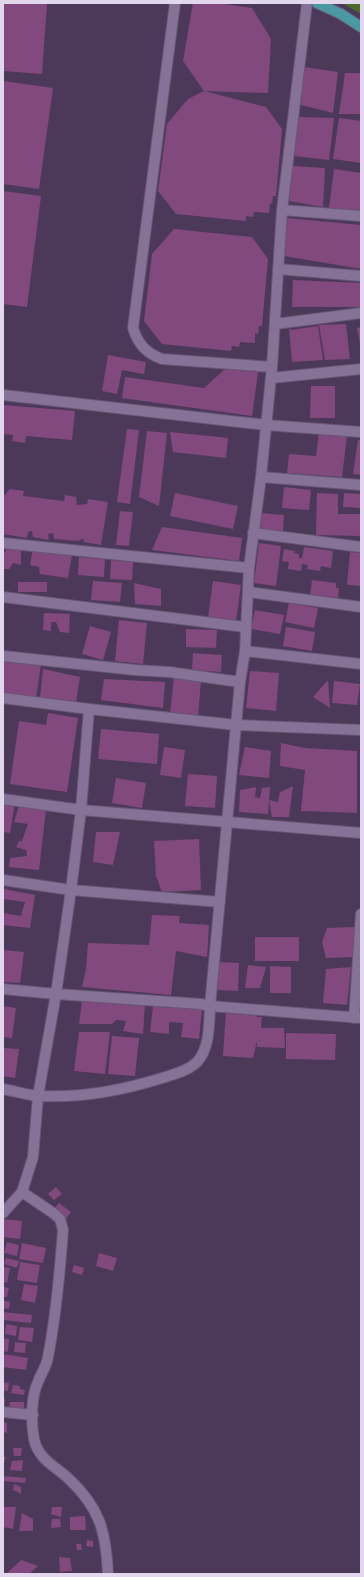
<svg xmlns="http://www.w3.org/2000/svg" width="364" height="1577" viewBox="0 0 364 1577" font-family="'Space Grotesk',sans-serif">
  <rect width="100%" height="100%" fill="#4c395a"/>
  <path fill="#4c6a29" d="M342 3H361V14Z"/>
  <path fill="#81497d" d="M3 3H47L42 74 3 71Z
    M193 3H217L252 8 271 39 268 93 204 91 183 61Z
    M304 67 338 72 333 113 301 105Z
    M345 73H361V114H339Z
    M3 81 53 88 39 189 3 184Z
    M204 91 266 107 282 129 276 196H273L272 204 270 203 269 213 254 212 253 217 246 216V221L176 214 158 191 167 124 188 99Z
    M299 117 334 118 329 160 294 156Z
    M339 118 361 121V163L333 159Z
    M292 166 325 168 323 207 289 201Z
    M334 169 361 173V211L329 208Z
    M3 191 41 196 27 307 3 304Z
    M287 218 361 225V269L284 256Z
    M174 229 252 237 268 259 262 326H259L258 334 255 333V343L240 342 239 347 232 346 231 351 162 344 144 321 152 254Z
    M293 280 361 283V307H292Z
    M346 324 350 359 325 360 319 325Z
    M318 326 323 360 292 362 289 328 291 330Z
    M361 327V343H360L357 328Z
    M108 355 146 362 144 374 122 370 117 394 102 391Z
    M226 368 258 372 252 416 122 398 125 377 204 388Z
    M311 386H335V418H310Z
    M3 405 75 411 72 440 26 436 25 443 12 441 13 435 3 434Z
    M127 429 139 430 130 504 117 502Z
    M147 431 167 433 159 506 139 497Z
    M170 432 228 438 226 458 173 452Z
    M319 433 347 436 342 477 287 473 289 454 316 456Z
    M358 440H361V475L353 474Z
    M284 487 311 490 309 510 282 508Z
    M10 489 24 491 23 496 64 501 65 495 76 497 77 505 87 504 88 499 108 502 101 545 84 542 83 538 79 541 54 539 53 533 48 534 49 540 33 537 32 531 28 532 27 538 3 534V495H5Z
    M175 493 238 506 233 529 170 516Z
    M317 493 338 494V514H361V536L316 535Z
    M344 493 361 494V508L343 507Z
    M120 511 133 512 129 546 116 545Z
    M259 513 284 515 283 532 258 530Z
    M162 527 242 538 239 561 152 550Z
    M259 543 281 546 276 586 254 583Z
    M304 547 333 551 331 568 321 566 320 571 307 569 308 565 302 564 301 571 288 569 289 562 282 561 284 549 295 551 294 553 299 554V558H302Z
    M7 548 21 549V565L13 563 9 569H3V552H5Z
    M33 549 72 555 68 578 40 574 39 567 30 565Z
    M350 552 361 553V586L347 585Z
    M79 557 105 559 104 577 78 575Z
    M111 560 133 562 132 580 110 579Z
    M312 580 336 583V588H339L338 598 310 595Z
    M93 581 122 583 120 602 91 600Z
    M213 581 241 585 236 621 208 618Z
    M18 582H47V592H18Z
    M134 583 161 589V606L135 604Z
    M289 603 318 608 314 628 285 622Z
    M255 610 284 615 280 634 251 629Z
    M44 613 70 614 69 633 60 632 56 622H51V631L43 630Z
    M119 620 147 623 143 664 115 661Z
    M90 626 111 632 103 660 82 654Z
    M286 627 315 632 312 651 283 646Z
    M186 629 217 630 216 648 186 647Z
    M193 653 222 655 221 672 192 670Z
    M3 660 41 664 36 699 3 695Z
    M43 669 80 677 76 702 40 697Z
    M250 671 279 673 276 711 246 708Z
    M174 677 201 680 198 717 170 714Z
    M104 679 165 682 163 708 101 700Z
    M328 680 330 708 313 697Z
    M334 681 360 684 357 705 332 703Z
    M48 713 78 718 67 792 10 784 19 721 46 725Z
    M101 729 159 734 157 764 98 759Z
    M281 743 304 748 357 751V813L301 811 305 770 280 766Z
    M164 747 185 750 181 778 160 775Z
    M245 747 271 751 269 778 239 775Z
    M188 774 217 776 215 808 185 806Z
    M116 778 146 783 142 808 112 803Z
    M293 786 289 817H272L269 800 278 802 280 792Z
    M256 787 255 797 260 798 262 788 270 787 268 814 239 812 240 790Z
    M3 802 15 803 10 833 3 832Z
    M19 806 46 810 39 870 9 867 10 858 27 856 26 850 16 847 19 841H22L28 824 14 822Z
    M96 832H120L113 865 93 862Z
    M199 839 201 890 162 892 156 876 154 841Z
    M4 889 35 895 30 928 3 925V913L21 916 25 902 3 899Z
    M152 915 180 916 179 923 209 925 207 957 176 951 171 995 82 987 86 969 88 943 149 945Z
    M355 927 354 957 326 958 322 942 327 928Z
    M255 937H299V961H255Z
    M3 950 24 952 20 983 3 982Z
    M218 962 239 963 238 991 216 990Z
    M248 965 266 967 260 988H245Z
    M270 966 291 967V993H270Z
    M351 967 347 1005 323 1003 326 969Z
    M82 1000 145 1005 143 1034 123 1031 126 1021 116 1020 112 1024H79Z
    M3 1006 16 1008 12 1038 3 1037Z
    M153 1006 171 1008H202L199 1039 181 1037 183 1023 169 1022V1034L150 1032Z
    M226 1010 257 1012V1017H262L261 1028H284L285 1048 257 1047V1041L253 1058 223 1056Z
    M79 1032H110L105 1074 74 1071Z
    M286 1033 336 1034 335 1060 286 1059Z
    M112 1036 139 1038 135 1076 108 1074Z
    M3 1048 19 1049 15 1078 3 1076Z
    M56 1187 62 1194 54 1200 48 1194Z
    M59 1203 71 1212 66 1219 54 1209Z
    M3 1219 22 1221 20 1239 3 1237Z
    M7 1242 19 1245 17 1256 4 1253Z
    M22 1243 46 1248 43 1263 19 1259Z
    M99 1253 117 1258 113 1271 96 1266Z
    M6 1258 19 1261 17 1268 4 1264Z
    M20 1262 40 1265 37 1283 17 1280Z
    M74 1265 84 1268 82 1275 72 1272Z
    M3 1267 10 1268 7 1283 3 1282Z
    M24 1284 38 1286 35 1303 21 1300Z
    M3 1287 9 1288 7 1297H3Z
    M3 1300 10 1302 9 1309 3 1308Z
    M3 1312 32 1315 31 1323 3 1320Z
    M6 1324 17 1326 16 1336 5 1334Z
    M20 1327 34 1328 32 1342 18 1340Z
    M3 1338 9 1339 8 1352 3 1351Z
    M15 1342 26 1343 25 1353 14 1352Z
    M3 1354 28 1358 26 1370 3 1367Z
    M3 1382 9 1383 8 1391 3 1390Z
    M13 1385 20 1386V1389L25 1390 24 1395 11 1393Z
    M3 1399H5V1409H3Z
    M10 1402H24V1410L9 1409Z
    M3 1422 7 1423V1433L3 1432Z
    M13 1448H22L21 1456H14Z
    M3 1457H6L3 1466Z
    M23 1460 22 1471 10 1470 12 1461Z
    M3 1476 26 1478 25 1483 3 1481Z
    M14 1484 21 1487V1494L13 1490Z
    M3 1507H16L13 1529 3 1527Z
    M52 1507H62L61 1517 51 1514Z
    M22 1513 33 1519V1531H19Z
    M85 1516 86 1530H70V1517Z
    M52 1519H60L61 1527 51 1528Z
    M87 1540 93 1541V1547L86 1546Z
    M76 1544H81L82 1550H77Z
    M59 1557 70 1558 72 1571 60 1572Z
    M21 1560 38 1566 29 1574H6Z"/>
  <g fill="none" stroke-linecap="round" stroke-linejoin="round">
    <g stroke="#675773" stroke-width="12">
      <path id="minor" d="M175 3 133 328C138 344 146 353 162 359L272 367
        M282 210 361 216
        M278 269 361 276
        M275 324 361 313
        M271 378 361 369
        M3 395 266 425 361 432
        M261 477 361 485
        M253 533 361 547
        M3 543 249 568
        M248 592 361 607
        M3 597 245 627
        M245 651 361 664
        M3 656 135 670 169 672 240 682
        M3 698 89 709 236 725 361 730
        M3 799 81 810 361 833
        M3 880 71 890 220 902
        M3 989 56 994 201 1004 210 1006 361 1018
        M354 1018 361 914
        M3 1089C15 1091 27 1095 39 1096 82 1098 121 1091 162 1078 174 1074 188 1071 197 1062 210 1048 209 1024 210 1006L240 682 245 651 249 568 261 477 272 367 282 210 307 3
        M22 1192 53 1213 60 1219 63 1230C60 1271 56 1316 48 1357 47 1366 41 1373 38 1382 31 1396 31 1423 34 1439 38 1459 55 1466 69 1479 100 1508 106 1532 108 1574
        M3 1213 22 1192 33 1157 38 1096 56 994 71 890 81 810 89 709
        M3 1412 33 1415"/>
    </g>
    <g stroke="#675773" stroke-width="12">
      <path id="major" d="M317 3 341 14 361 27"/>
    </g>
    <use href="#minor" stroke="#867297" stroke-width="10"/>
    <use href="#major" stroke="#4a98a3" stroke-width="10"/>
  </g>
  <rect width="364" height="1577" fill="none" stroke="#e2d7ec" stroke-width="8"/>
</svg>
